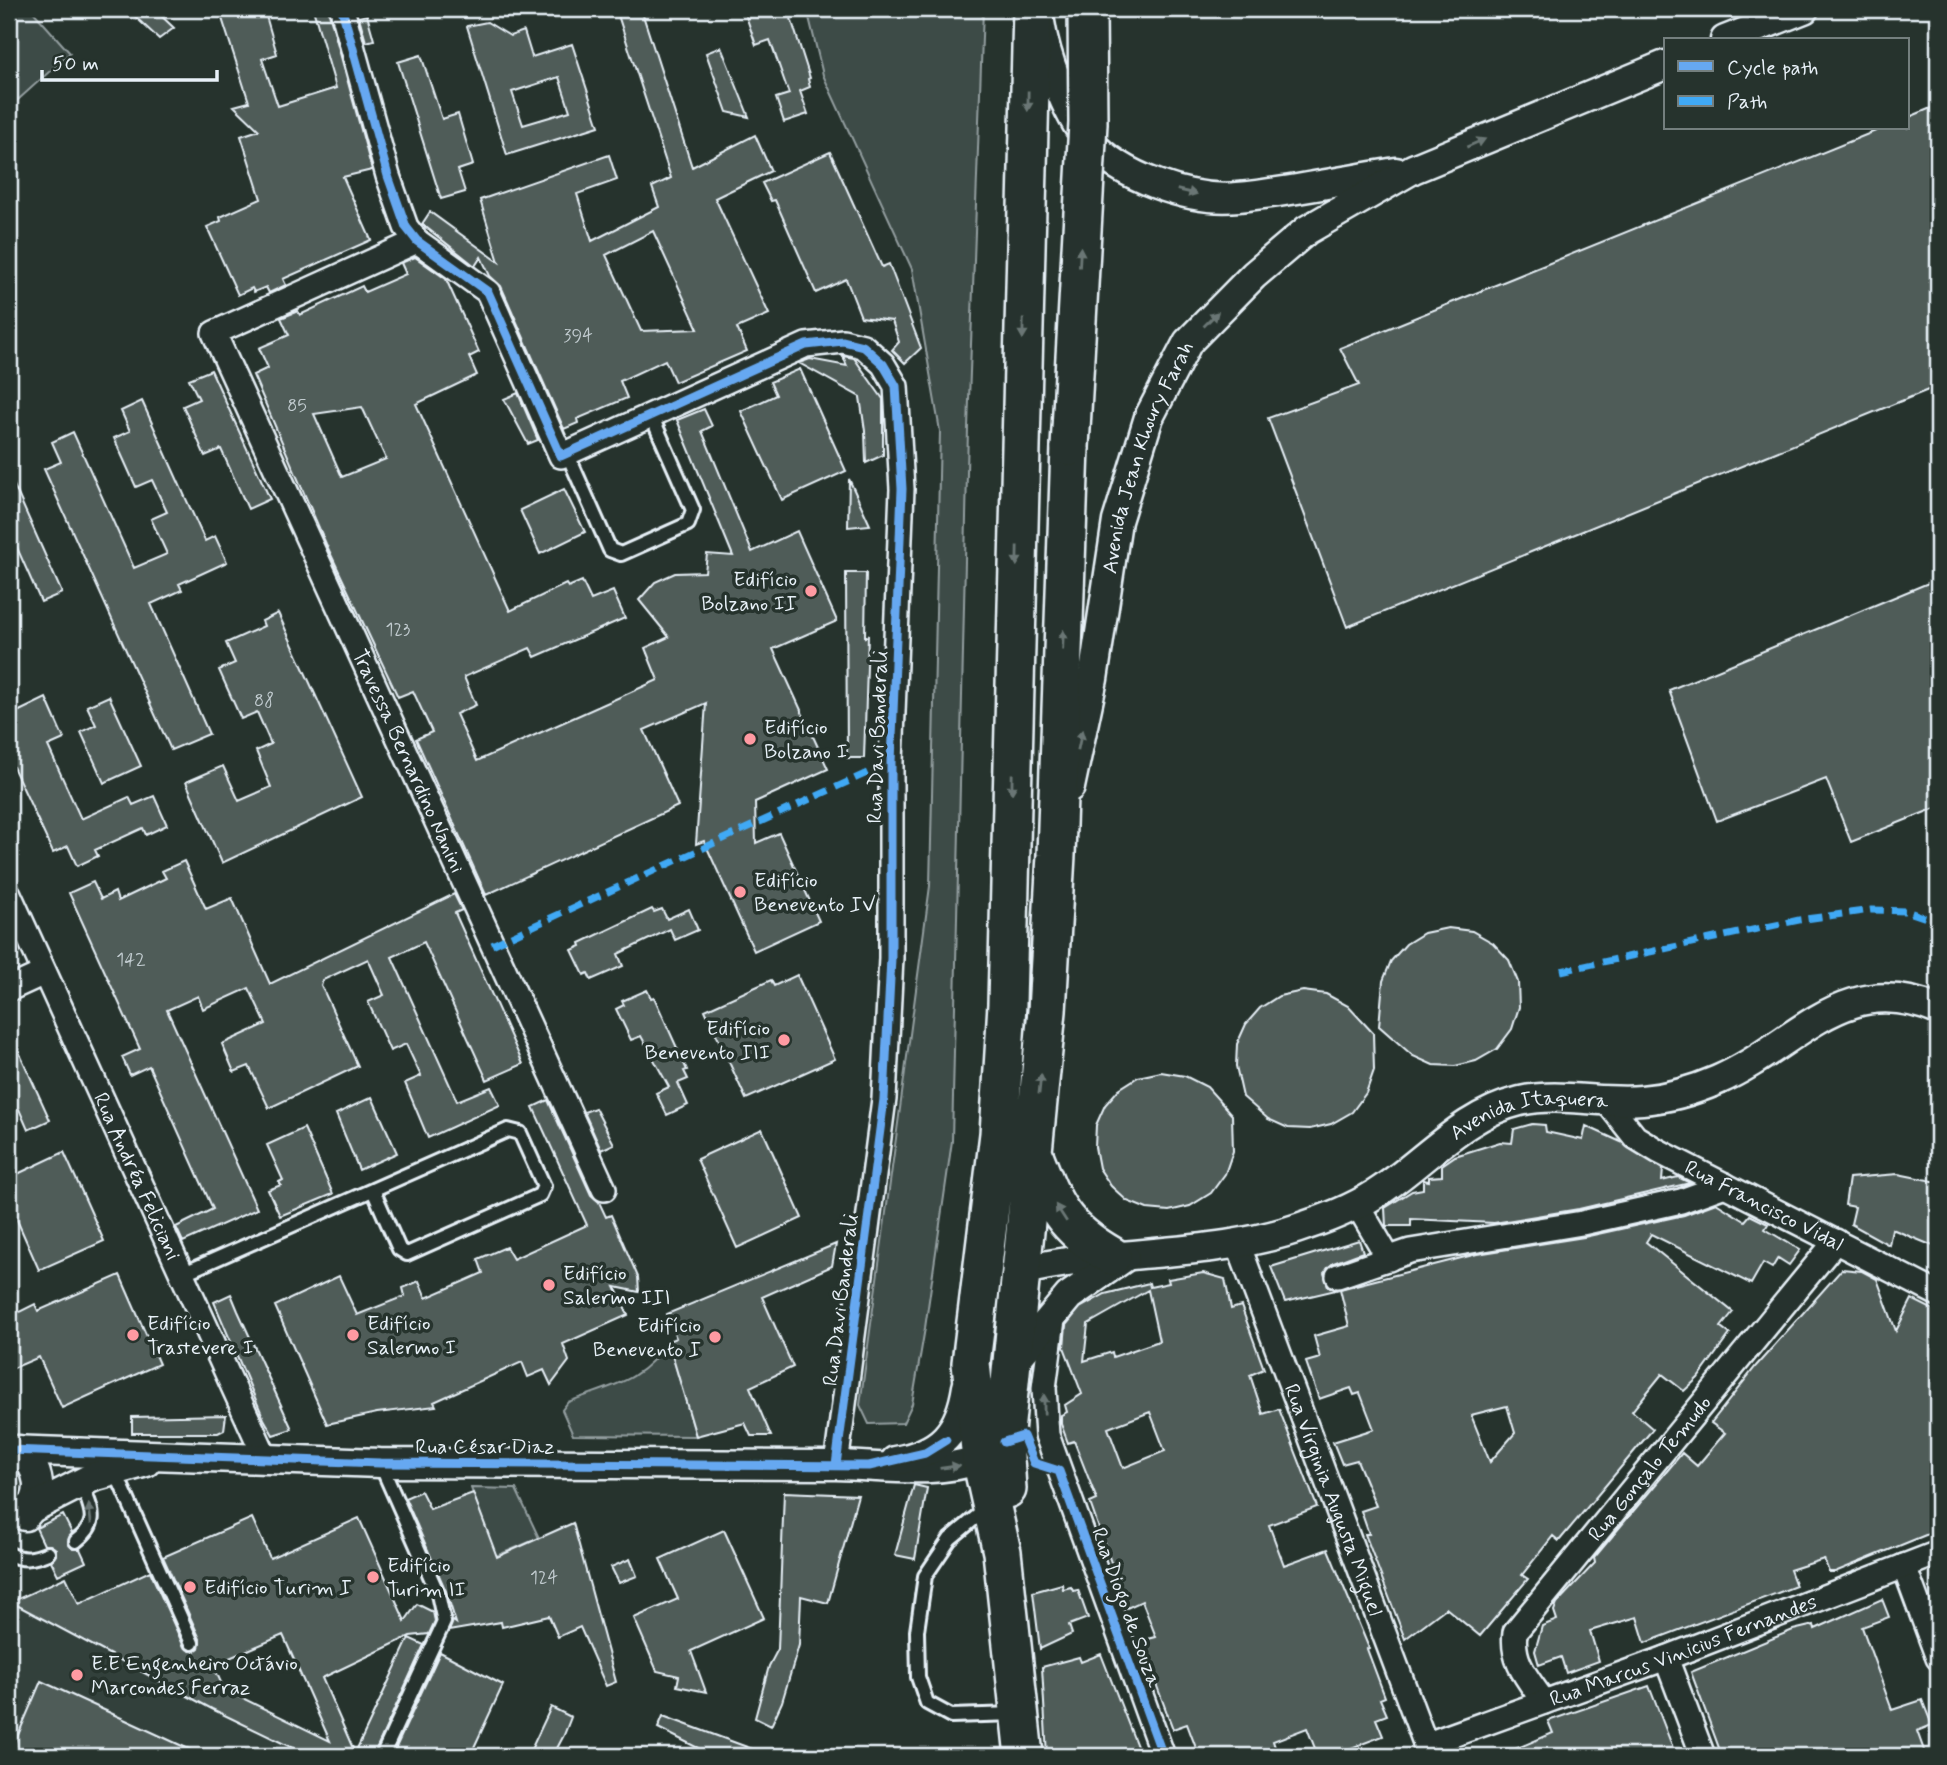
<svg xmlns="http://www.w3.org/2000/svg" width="1947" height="1765" viewBox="0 0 1947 1765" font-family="Mynerve,sans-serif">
  <rect width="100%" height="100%" fill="#26332d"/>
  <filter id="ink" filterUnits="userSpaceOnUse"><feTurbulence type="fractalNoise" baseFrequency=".0143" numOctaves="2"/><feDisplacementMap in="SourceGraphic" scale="14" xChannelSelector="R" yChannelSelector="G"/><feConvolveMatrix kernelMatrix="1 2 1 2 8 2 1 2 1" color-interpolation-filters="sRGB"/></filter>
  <g filter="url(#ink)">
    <path fill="#333f3a" d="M9 1601 212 1709 309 1756H9Z"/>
    <path fill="#3e4b47" stroke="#939ea0" stroke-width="2" d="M9 9H31L70 53 9 108Z
      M807 9H983L968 428 952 1141 925 1328 912 1404 903 1423 869 1424 860 1405 930 886 940 431 912 269 823 75Z
      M668 1341 696 1436 573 1435 562 1410 568 1402C612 1385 641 1383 668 1341Z
      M9 1471 17 1480 19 1488 9 1504Z
      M471 1488 516 1489 539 1538 496 1556Z"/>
    <path fill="#505c59" stroke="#e8f1f8" stroke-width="2" fill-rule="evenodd" d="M127 9H154L174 28 159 39Z
      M219 9H264L277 54 262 59 278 106 336 88 313 9H328L372 170 343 177 371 240 283 279 286 285 269 293 266 287 254 292 252 288 238 295 207 227 221 221 220 217 261 199 241 136 259 130 234 106 249 102Z
      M616 9H641L692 167 755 135 771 171 715 198 769 314 737 328 747 351 675 382 665 360 620 381 627 398 577 419 578 423 564 429 501 286 490 276 481 257 475 266 422 224 430 212 499 262 480 200 609 155 617 180 577 194 592 241 659 207 652 187 671 178ZM653 231 698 329 641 331 606 255Z
      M756 9H788L810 78 808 79 810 87 800 91 808 114 784 122 776 98 789 94 770 40 756 45 745 13Z
      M367 15 374 40 366 42 359 17Z
      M487 22 510 36 524 31 532 57 572 44 599 126 507 155 467 26ZM559 77 570 111 523 125 512 92Z
      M721 47 749 117 727 112 706 53Z
      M421 55 442 119 458 114 473 165 458 170 465 192 441 199 398 62Z
      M1938 105V386L1347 627 1268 418 1359 385 1340 348 1883 128H1907V118Z
      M830 152 882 267 889 264 921 348 905 363 892 350 899 342 892 321 861 317 846 279 816 293 775 200 771 201 762 183Z
      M415 257 446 279 479 352 469 357 477 375 416 404 510 611 566 584 568 587 582 581 591 600 613 591 625 618 535 657 530 648 464 677 476 705 456 714 477 761 658 680 645 648 669 637 639 600 655 582 675 573 705 572 707 554 733 556 677 420 704 409 712 426 702 431 752 552 797 531 837 621 773 649 828 769 755 802 756 843 779 833 819 921 754 951 704 841 696 844 706 703 644 730 678 806 486 895 416 739 432 732 413 691 398 697 326 544 253 375 268 368 259 348 289 335 281 318 298 311 300 315 362 286 365 292 406 274 401 263ZM362 407 386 459 342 477 314 414Z
      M843 356 854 358 883 399V455L866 463 865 431 860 397 799 363 810 359 847 366Z
      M800 369 846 471 782 500 741 411 776 395 770 382Z
      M211 370 270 499 248 509 221 449 205 456 183 406 199 399 189 379Z
      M518 393 538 440 528 444 504 399Z
      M142 401 205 541 215 536 227 562 179 584 182 590 151 604 209 734 171 750 44 469 61 462 52 442 73 432 134 568 167 554 151 519 167 512 152 480 136 487 114 438 130 431 121 411Z
      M9 474 62 593 41 602 14 541 9 543Z
      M849 479 870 525 848 527Z
      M564 489 585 532 540 554 520 510Z
      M846 573H866L865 637 868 636 864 758H847Z
      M1938 579V807L1851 842 1826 779 1717 821 1669 690Z
      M278 613 362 797 222 863 186 782 223 766 239 801 271 787 256 751 271 744 257 712 241 719 219 670 235 663 226 643 264 626 262 621Z
      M109 696 141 766 104 783 81 732 96 725 87 706Z
      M46 698 64 739 48 746 81 819 129 797 133 805 154 796 167 825 146 835 143 828 95 850 98 856 77 866 68 846 53 853 9 758V716Z
      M184 861 206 909 232 898 270 984 454 894 462 910 455 913 523 1064 487 1080 424 942 392 957 457 1101 491 1087 500 1105 428 1138 405 1083 421 1076 406 1044 390 1051 368 1002 384 995 368 959 323 980 321 985 358 1066 269 1108 249 1066 234 1072 222 1044 266 1024 249 988 203 1009 198 996 167 1010 257 1209 183 1242 176 1227 213 1209 149 1066 130 1075 122 1057 140 1049 69 893 93 882 101 899 115 892 118 901 166 878 162 871Z
      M652 909 654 912 662 909 667 919 689 909 698 930 675 940 670 929 618 954 623 966 591 980 588 973 584 975 572 950 581 946 580 943Z
      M1448 928 1472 931 1493 943 1509 960 1518 982 1519 1007 1512 1029 1497 1049 1476 1061 1455 1066 1433 1065 1413 1056 1379 1026 1383 981 1391 961 1406 944 1424 933Z
      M797 975 835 1059 746 1099 705 1010 771 980 774 986Z
      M647 990 651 998 654 997 687 1070 684 1071 688 1079 678 1083 688 1105 667 1115 656 1093 669 1087 641 1036 631 1040 616 1009 624 1005 622 1001Z
      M1303 991 1326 994 1348 1006 1373 1033 1374 1070 1366 1093 1352 1112 1331 1124 1310 1129 1288 1128 1268 1119 1243 1097 1236 1066 1237 1044 1246 1024 1260 1008 1279 996Z
      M9 1030 50 1120 28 1130 19 1109 9 1114Z
      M1161 1072 1185 1076 1207 1087 1232 1115 1233 1151 1225 1174 1211 1193 1190 1206 1169 1211 1147 1209 1127 1201 1111 1186 1099 1168 1095 1147 1096 1125 1105 1105 1119 1089 1138 1077Z
      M372 1097 397 1153 359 1170 336 1114Z
      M548 1100 591 1195 599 1202 606 1217 611 1215 638 1277 639 1292 615 1287 628 1315 563 1344 569 1361 551 1385 544 1370 528 1377 522 1362 434 1402 436 1406 377 1413 327 1424 275 1306 339 1276 357 1315 405 1296 403 1288 419 1281 426 1298 483 1273 478 1259 506 1247 513 1259 587 1225 533 1107Z
      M595 1108 614 1144 601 1150 584 1112Z
      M1532 1124 1545 1125 1546 1132 1583 1140 1586 1126 1621 1142 1663 1169 1662 1181 1678 1177 1690 1183 1579 1209 1494 1223 1411 1219V1226H1386L1385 1208 1412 1191 1423 1189V1180L1429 1181V1177L1442 1176V1165L1455 1156 1500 1142 1512 1143 1514 1129Z
      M304 1128 333 1194 280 1216 268 1190 281 1185 279 1182 283 1180 267 1145Z
      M762 1129 802 1218 737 1248 697 1159Z
      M64 1152 104 1241 39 1270 9 1202V1178Z
      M1898 1174 1938 1182V1248L1892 1229 1889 1245 1851 1224 1855 1207 1845 1205 1849 1178Z
      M1716 1203 1745 1221 1750 1215 1768 1224 1765 1229 1800 1250 1789 1265 1778 1258 1772 1268 1763 1263 1751 1284 1651 1234 1646 1242 1733 1312 1721 1327 1730 1334 1698 1378 1684 1391 1662 1374 1632 1411 1653 1429 1559 1541 1553 1536 1522 1575 1528 1579 1480 1636 1446 1608 1405 1639 1365 1534H1369L1361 1511 1376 1506 1357 1460 1342 1464 1333 1442 1374 1429 1360 1393 1354 1395 1351 1388 1319 1399 1306 1362 1320 1358 1314 1336 1349 1326 1340 1289 1477 1254 1584 1237 1684 1215ZM1507 1406 1515 1433 1490 1462 1471 1415Z
      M1359 1240 1363 1252 1333 1263 1324 1273 1328 1286 1336 1290 1285 1302 1271 1267Z
      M836 1244 832 1266 762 1297 793 1367 750 1387 771 1436H751L745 1423 696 1436 668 1341 676 1338 667 1314Z
      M1842 1269 1862 1271 1877 1279 1896 1331 1912 1299 1938 1312V1530L1835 1572H1829L1824 1559 1790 1570 1796 1586 1645 1643 1637 1617 1590 1631 1599 1661 1566 1673 1561 1657 1539 1665 1535 1651 1542 1626 1557 1620 1554 1611 1557 1603 1595 1563 1594 1558 1682 1453 1697 1466 1725 1433 1711 1423 1756 1366Z
      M1203 1273 1225 1279 1231 1309 1241 1306 1264 1369 1250 1375 1263 1414 1279 1409 1317 1507 1269 1525 1284 1565 1328 1549 1369 1648 1367 1649 1385 1697 1380 1699 1387 1715 1376 1719 1383 1736 1330 1756H1318L1307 1728 1273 1741 1278 1756H1199L1187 1724 1173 1729 1140 1641 1156 1637 1142 1601 1127 1608 1090 1503 1097 1500 1074 1441 1068 1443 1061 1424V1415L1067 1412 1065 1405 1082 1394 1064 1347 1066 1325 1080 1308 1105 1294 1149 1283 1150 1287 1169 1283 1168 1279ZM1148 1290 1159 1341 1113 1357 1112 1352 1084 1361 1088 1324ZM1150 1412 1165 1451 1123 1468 1108 1428Z
      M120 1275 159 1364 62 1408 39 1357 9 1370V1317L35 1304 38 1311Z
      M231 1294 238 1311 292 1429 273 1435 264 1419 214 1302Z
      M226 1415 224 1430 218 1433H132V1417Z
      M914 1485 927 1488 915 1559 895 1555Z
      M421 1491 430 1509 473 1493 497 1557 573 1523 616 1682 606 1686 580 1627 558 1637 549 1616 502 1627 501 1622 449 1631 453 1621 456 1623 446 1591 405 1498Z
      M784 1492 858 1495 828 1603 801 1596 799 1645 782 1702 771 1726 755 1718 769 1666 778 1649Z
      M63 1515 72 1533 68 1543 73 1549H80L86 1562 58 1575 51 1561 56 1555V1549L50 1545H44L36 1528Z
      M252 1518 270 1558 359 1518 405 1621 417 1604 433 1612 435 1621 429 1634 410 1636 322 1678 355 1753 409 1638 424 1645 373 1756H309L212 1709 11 1602 66 1577 79 1604 150 1571 184 1647 195 1651 199 1648 200 1639 163 1557ZM283 1635 330 1741 224 1689 213 1665Z
      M724 1530 764 1618 691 1651 706 1692 677 1686 679 1676 657 1671 634 1618 678 1599 660 1559Z
      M630 1559 637 1576 619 1583 611 1567Z
      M1062 1584 1063 1589 1071 1587 1073 1591 1078 1590 1088 1618 1069 1625 1072 1634 1040 1649 1033 1592Z
      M1882 1599 1889 1617 1862 1627 1892 1710 1922 1700 1932 1725 1917 1731 1926 1756H1722L1691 1672 1793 1630 1814 1625 1815 1629Z
      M440 1652 503 1685 470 1756H392Z
      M1101 1654 1138 1749 1121 1756H1047L1042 1667 1079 1657 1081 1662Z
      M41 1681 204 1756H9Z
      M1649 1686 1676 1756H1499L1553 1733 1548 1721Z
      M551 1707 571 1717 564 1735 553 1756H528Z
      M663 1716 766 1754V1756H694L698 1748 658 1728Z"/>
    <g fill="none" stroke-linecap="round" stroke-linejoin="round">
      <g stroke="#e8f1f8" stroke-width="18">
        <path id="service" d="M567 453 610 550 621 554 688 524 693 510 651 415
          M182 1274 508 1130 520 1133 544 1186 540 1195 407 1254 399 1249 373 1190
          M380 1463 438 1594 444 1622 382 1756
          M115 1471 192 1643
          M987 1508 950 1539 925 1576 917 1631 918 1677 927 1703 951 1716 1016 1714
          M76 1541C102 1521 90 1509 81 1481
          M9 1554C24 1561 33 1559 48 1553"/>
      </g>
      <g stroke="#e8f1f8" stroke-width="28">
        <g id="minor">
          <path d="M342 9 388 176 406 227 417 241 488 292 561 456 806 345 843 341 863 346 883 364 896 386 902 489 891 762V958L884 1099 836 1465"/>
          <path id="s1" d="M417 241 214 333 604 1189"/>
          <path id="s2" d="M9 894 266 1459"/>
          <path d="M9 989 44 973"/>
          <path id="s3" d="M1604 1098 1635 1137 1658 1151 1938 1294"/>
          <path d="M1358 1206 1389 1259"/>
          <path id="s4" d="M1238 1244 1430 1756"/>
          <path d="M1338 1276 1410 1251 1582 1223 1681 1201 1725 1185"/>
          <path d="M1054 1312 1044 1388 1047 1435 1163 1756"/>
          <path d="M1904 1566 1938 1658"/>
          <path d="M1666 1658 1703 1756"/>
          <path id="s5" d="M1544 1702C1528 1679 1511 1662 1515 1632L1836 1241"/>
          <path id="s6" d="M1425 1745 1666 1658 1938 1553"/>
        </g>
      </g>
      <g stroke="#e8f1f8" stroke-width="33">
        <g id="tertiary">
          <path d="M1040 22C1045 56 1066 113 1088 140 1119 177 1191 202 1238 197 1291 192 1344 180 1396 172"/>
          <path d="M1725 40 1804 9"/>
          <path id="s7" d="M1070 787 1093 679 1117 521 1149 417 1188 342 1254 275 1307 230 1413 169 1665 65"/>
          <path id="s8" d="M1020 1271C1114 1248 1215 1259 1307 1225 1334 1216 1359 1206 1383 1189 1428 1158 1465 1114 1520 1101 1560 1092 1602 1104 1642 1100 1667 1098 1695 1090 1718 1080 1798 1045 1843 969 1938 1010"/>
          <path d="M1014 1362 1069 1296 1125 1257"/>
          <path d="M9 1450 380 1463 836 1465C886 1466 933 1475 981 1459"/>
          <path d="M19 1450C41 1469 45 1494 25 1516"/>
          <path d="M895 1461C941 1453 960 1432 967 1387"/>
          <path d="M9 1515 32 1508 93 1477 146 1462"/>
        </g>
      </g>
      <g stroke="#e8f1f8" stroke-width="42">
        <path id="primary" d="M1034 1155C1054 1206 1063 1228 1112 1256
          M1007 1489 1004 1442 1047 1011 1056 855 1070 447
          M1024 1756 1002 1552 981 1459 971 1363 999 1134 1007 1004 1032 9"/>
      </g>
      <use href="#service" stroke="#26332d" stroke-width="12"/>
      <use href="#minor" stroke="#26332d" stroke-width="23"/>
      <use href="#tertiary" stroke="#26332d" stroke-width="28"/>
      <use href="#primary" stroke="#26332d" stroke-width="37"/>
      <g stroke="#e8f1f8" stroke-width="42" stroke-linecap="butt">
        <path id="primary-bridge" d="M1070 447 1088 123 1087 9"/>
      </g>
      <use href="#primary-bridge" stroke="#26332d" stroke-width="37"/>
      <path stroke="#3fa9f5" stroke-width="7" stroke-dasharray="14 7" stroke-linecap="butt" d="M492 945 891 762
        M1561 971 1799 920 1871 910 1906 911 1938 922"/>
      <g stroke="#26332d" stroke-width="13">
        <path id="cycleway" d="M342 9 388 176 406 227 417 241 488 292 561 456 806 345 843 341 863 346 883 364 896 386 902 489 891 762V958L884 1099 836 1465
          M1004 1442 1023 1436 1034 1463 1059 1471 1163 1756
          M9 1450 380 1463 869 1466 925 1453 946 1440"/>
      </g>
      <use href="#cycleway" stroke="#66a8f1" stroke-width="9"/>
    </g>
    <defs><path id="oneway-solid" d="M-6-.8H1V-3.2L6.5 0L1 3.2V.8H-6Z" transform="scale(1.75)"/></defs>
    <g fill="#6a7674">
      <use href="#oneway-solid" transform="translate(1028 101) rotate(91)"/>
      <use href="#oneway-solid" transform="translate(1476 143) rotate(-23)"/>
      <use href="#oneway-solid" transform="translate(1187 192) rotate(13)"/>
      <use href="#oneway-solid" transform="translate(1080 257) rotate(-87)"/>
      <use href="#oneway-solid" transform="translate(1211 319) rotate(-45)"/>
      <use href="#oneway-solid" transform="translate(1023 329) rotate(91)"/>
      <use href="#oneway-solid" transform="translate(1017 556) rotate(91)"/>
      <use href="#oneway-solid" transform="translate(1063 640) rotate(-88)"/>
      <use href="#oneway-solid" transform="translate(1080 740) rotate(-78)"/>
      <use href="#oneway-solid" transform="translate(1012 784) rotate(91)"/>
      <use href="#oneway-solid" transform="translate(1040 1084) rotate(-84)"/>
      <use href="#oneway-solid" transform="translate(1061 1213) rotate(-123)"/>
      <use href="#oneway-solid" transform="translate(1044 1404) rotate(-91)"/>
      <use href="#oneway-solid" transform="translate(950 1467) rotate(-8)"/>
      <use href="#oneway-solid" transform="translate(90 1514) rotate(-97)"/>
    </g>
  </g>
  <g fill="#ff9aa2" stroke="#26332d" stroke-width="2.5">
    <circle cx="811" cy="591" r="7"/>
    <circle cx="750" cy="739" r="7"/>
    <circle cx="740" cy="892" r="7"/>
    <circle cx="784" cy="1040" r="7"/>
    <circle cx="549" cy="1285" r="7"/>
    <circle cx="133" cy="1335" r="7"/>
    <circle cx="353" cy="1335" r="7"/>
    <circle cx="715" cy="1337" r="7"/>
    <circle cx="373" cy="1577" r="7"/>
    <circle cx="190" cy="1587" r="7"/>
    <circle cx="77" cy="1675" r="7"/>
  </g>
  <g text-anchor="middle" stroke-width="7" stroke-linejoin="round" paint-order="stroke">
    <g font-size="18" fill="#c2ccd0">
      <text x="578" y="341">394</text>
      <text x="297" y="411">85</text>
      <text x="398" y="635">123</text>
      <text x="264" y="706">88</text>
      <text x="131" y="965">142</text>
      <text x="544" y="1583">124</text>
    </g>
    <g font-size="21" fill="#e8f1f8" stroke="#26332d">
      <text dy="7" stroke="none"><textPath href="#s7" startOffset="340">Avenida Jean Khoury Farah</textPath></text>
      <text transform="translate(877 737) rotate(-88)" y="7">Rua Davi Banderali</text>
      <text dy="7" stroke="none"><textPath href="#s1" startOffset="693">Travessa Bernardino Nanini</textPath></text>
      <text dy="7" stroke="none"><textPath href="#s8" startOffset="546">Avenida Itaquera</textPath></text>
      <text dy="7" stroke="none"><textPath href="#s2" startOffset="310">Rua Andréa Feliciani</textPath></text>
      <text dy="7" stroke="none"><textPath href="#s3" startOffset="196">Rua Francisco Vidal</textPath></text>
      <text transform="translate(840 1300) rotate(-83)" y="7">Rua Davi Banderali</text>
      <text x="485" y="1453">Rua César Diaz</text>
      <text dy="7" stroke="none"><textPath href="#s5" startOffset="290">Rua Gonçalo Temudo</textPath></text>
      <text dy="7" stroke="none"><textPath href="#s4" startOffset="273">Rua Virginia Augusta Miguel</textPath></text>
      <text transform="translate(1127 1607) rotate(70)" y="7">Rua Diogo de Souza</text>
      <text dy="7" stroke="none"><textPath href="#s6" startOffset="275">Rua Marcus Vinicius Fernandes</textPath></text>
    </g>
    <g font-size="21" fill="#e8f1f8" stroke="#26332d" text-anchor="start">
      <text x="797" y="586" text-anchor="end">Edifício<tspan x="797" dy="24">Bolzano II</tspan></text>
      <text x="764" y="734">Edifício<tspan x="764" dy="24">Bolzano I</tspan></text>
      <text x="754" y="887">Edifício<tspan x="754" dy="24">Benevento IV</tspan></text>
      <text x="770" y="1035" text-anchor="end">Edifício<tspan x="770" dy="24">Benevento III</tspan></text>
      <text x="563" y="1280">Edifício<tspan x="563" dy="24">Salermo III</tspan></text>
      <text x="147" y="1330">Edifício<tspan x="147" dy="24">Trastevere I</tspan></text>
      <text x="367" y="1330">Edifício<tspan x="367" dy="24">Salermo I</tspan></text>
      <text x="701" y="1332" text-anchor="end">Edifício<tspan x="701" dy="24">Benevento I</tspan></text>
      <text x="387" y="1572">Edifício<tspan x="387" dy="24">Turim II</tspan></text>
      <text x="204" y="1594">Edifício Turim I</text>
      <text x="91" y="1670">E.E Engenheiro Octávio<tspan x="91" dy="24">Marcondes Ferraz</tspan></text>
    </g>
  </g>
  <rect width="1947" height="1765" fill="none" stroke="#26332d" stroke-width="35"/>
  <rect x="18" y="18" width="1912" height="1730" fill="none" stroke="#e8f1f8" stroke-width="2.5" filter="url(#ink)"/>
  <rect x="1664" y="38" width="245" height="91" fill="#26332d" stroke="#747f7e" stroke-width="2"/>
  <rect x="1678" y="61" width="35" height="10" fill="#66a8f1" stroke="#747f7e" stroke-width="2"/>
  <text x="1727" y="74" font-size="21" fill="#e8f1f8">Cycle path</text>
  <rect x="1678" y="96" width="35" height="10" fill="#3fa9f5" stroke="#747f7e" stroke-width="2"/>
  <text x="1727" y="108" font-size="21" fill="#e8f1f8">Path</text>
  <path d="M42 70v10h175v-10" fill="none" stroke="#e8f1f8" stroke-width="3.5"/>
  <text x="52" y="70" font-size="21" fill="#e8f1f8" stroke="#26332d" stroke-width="5" paint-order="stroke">50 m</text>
</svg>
